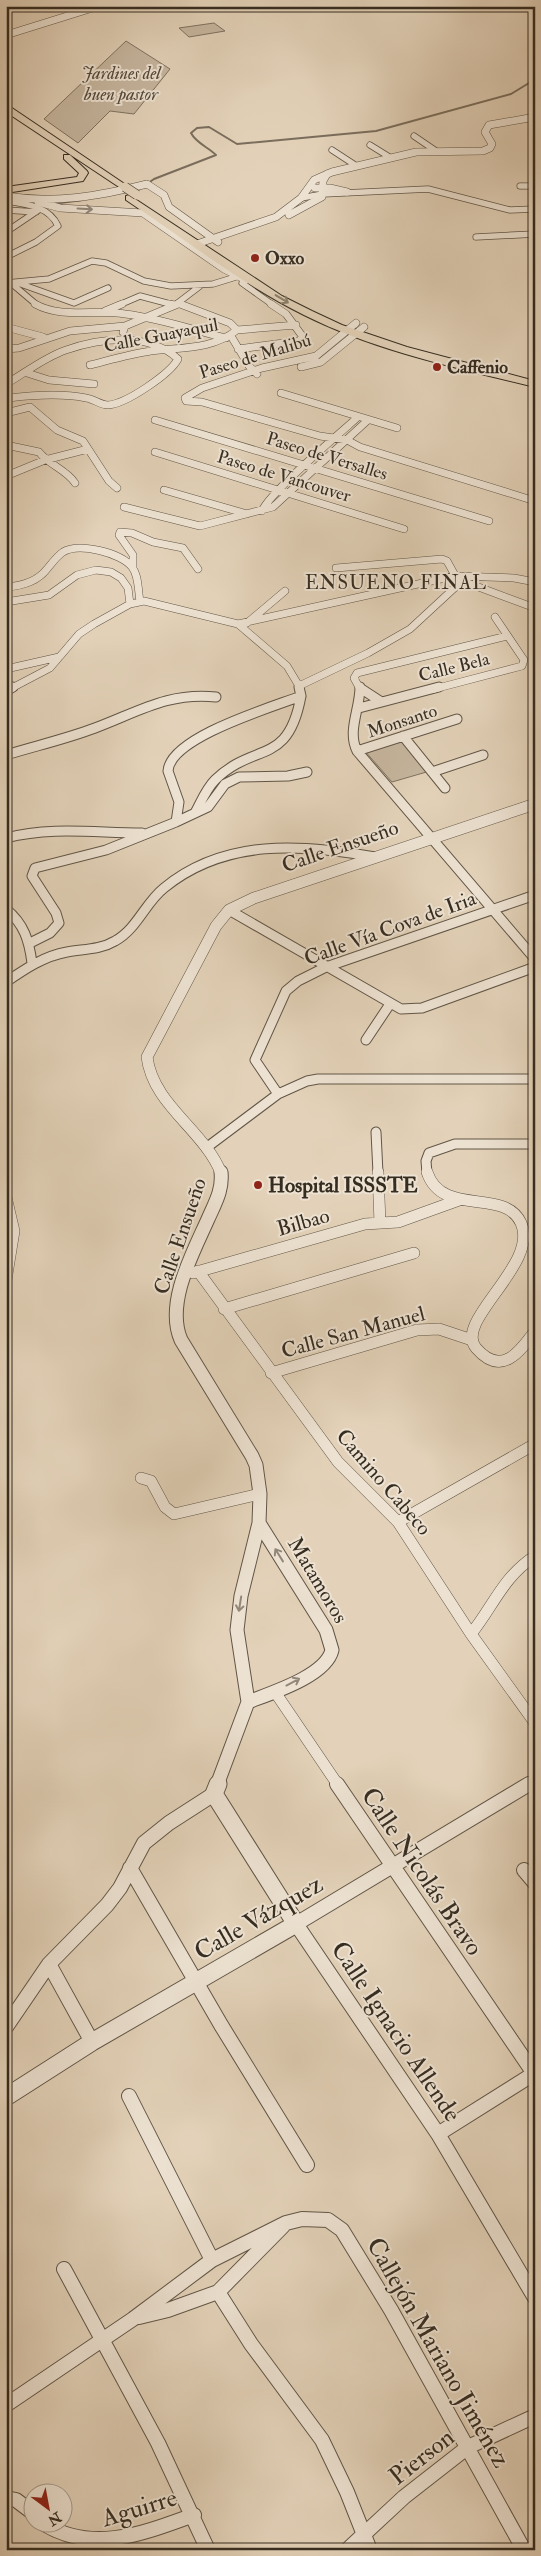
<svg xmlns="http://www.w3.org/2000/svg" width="541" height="2556" viewBox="0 0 541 2556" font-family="'IM FELL Double Pica',serif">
  <rect width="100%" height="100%" fill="#e3d2b9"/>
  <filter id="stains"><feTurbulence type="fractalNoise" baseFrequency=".004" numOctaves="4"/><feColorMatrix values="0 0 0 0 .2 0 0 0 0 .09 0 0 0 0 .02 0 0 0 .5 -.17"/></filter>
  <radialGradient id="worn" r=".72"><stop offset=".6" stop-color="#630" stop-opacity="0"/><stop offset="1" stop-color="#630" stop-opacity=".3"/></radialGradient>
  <path fill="#c6b69f" stroke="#7e7260" d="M214 23 225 31 189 37 179 28Z
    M126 41 170 69 134 114 110 111 78 143 44 119Z
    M402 737 430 771 392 782 364 750Z"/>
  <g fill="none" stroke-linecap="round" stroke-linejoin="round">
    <path stroke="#7a6e5d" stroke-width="2" d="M147 184 154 179 216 155C208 147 196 143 191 133L197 128 209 127 237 144 376 131 511 94 529 83 535 73
      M52 204 83 200"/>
    <g stroke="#615647" stroke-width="7">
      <path id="minor-far4" d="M414 136 436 151
        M370 145 391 158
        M332 150 355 165
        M520 186H535
        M301 198 323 194 428 189 510 210 535 209
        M6 201C26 204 49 206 58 226L36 242 6 257
        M6 210 36 212
        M6 232 40 209
        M476 237 535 234
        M244 279 242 283 273 305
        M6 283 49 279 92 261 106 263 144 281 171 286 213 284 239 276
        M11 283 37 305
        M18 283 74 303 108 288
        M179 303 184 305
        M119 305 140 296 174 305
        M175 305 200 286"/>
    </g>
    <g stroke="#615647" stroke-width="8">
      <path id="minor-far3" d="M35 304C62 319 95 309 125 314 159 318 193 330 226 338
        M169 304 175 305
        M180 304 230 323 237 330
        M105 311 122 304
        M356 323 316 356 262 368 202 388 185 398 186 401 202 402 320 436 347 440 360 447 535 501
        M6 327 43 337
        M237 330 296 325
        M123 332 125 326 178 304
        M231 336 249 366 257 374
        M6 349 19 348 70 331 125 326
        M238 349 299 341 303 337 286 314 271 304
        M90 365C110 360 130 354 151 351 181 347 212 350 237 330
        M301 367 321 362 364 327
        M27 373 49 380 94 384
        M6 384C25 373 45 357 66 350 101 338 149 332 178 359 170 374 126 404 108 405 100 405 94 399 86 398 61 393 34 395 9 398
        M281 393 397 428
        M6 413 30 407 57 430 83 441 109 481 117 488
        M155 420 489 521
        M6 445 39 452C49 465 67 470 75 483
        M155 452 404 529
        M6 476 45 460 88 449
        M164 490 247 514
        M124 507 200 526 273 507 368 420
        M262 511C268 494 340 433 358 417
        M133 568V555L119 535 120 532 132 533 153 542 183 548 198 569
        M336 568 442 559 447 561 457 579 535 608
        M6 587C22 586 37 582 47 569 52 563 57 556 63 552 79 542 121 553 132 567 139 576 138 591 140 601
        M6 602 49 595 77 575 96 570 111 572 121 578 128 588 130 604
        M247 623 285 591
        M238 624 454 576 514 578 535 582
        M6 669 59 657
        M10 689 50 668 79 634 94 624 130 604 144 601 238 624 287 666 299 686
        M300 689 299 686 368 653 410 629 462 581
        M360 689 354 678 357 673 507 636
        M434 689 522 666 524 660 495 617"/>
    </g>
    <g stroke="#615647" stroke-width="11">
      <path id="minor-far2" d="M360 687C360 709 347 731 357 751L535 959
        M360 688 380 701
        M6 691 13 687
        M359 708 439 687
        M403 736 445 788
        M357 751 457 719
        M6 755C35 746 66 739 95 728 138 712 168 692 216 697
        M432 772 483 755
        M195 813C201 802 206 789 215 780 255 741 288 767 301 696
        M176 822 179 802 168 771C170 737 273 707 301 696L299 687
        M6 838C51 826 96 833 142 833
        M6 909C24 924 29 940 32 963
        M229 910 401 1009 422 1008 535 967
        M30 943 50 933 59 923 56 913 32 876 35 868 106 850 176 822 208 807 225 784 239 777 288 776 307 772
        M6 982C25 969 44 956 67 952 83 949 100 950 115 941 137 929 145 903 164 888 225 838 302 844 375 857
        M366 1040 390 1004
        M278 1094 307 1081 318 1079H535
        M376 1132 378 1173
        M206 1148 278 1094 255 1060 286 991 298 981 326 967 535 895
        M427 1173 426 1161 429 1153 455 1144H535"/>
    </g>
    <g stroke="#615647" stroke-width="12">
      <path id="minor-far1" d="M378 1172 380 1223
        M427 1172C442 1218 505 1187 521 1223 540 1264 453 1321 476 1348 501 1377 519 1353 535 1331
        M6 1197 14 1231 6 1280
        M198 1271 338 1462 398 1522 471 1634 535 1723
        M193 1273 365 1224 398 1222 459 1200
        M224 1309 414 1253
        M271 1373 417 1330 439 1329 472 1340
        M141 1478 151 1481 165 1507 174 1514 260 1494
        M398 1522 535 1444
        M471 1634C494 1605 503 1577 535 1556
        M275 1692 338 1785
        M527 1785 535 1780"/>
    </g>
    <g stroke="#615647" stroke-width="16">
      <path id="minor" d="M337 1784 535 2075
        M529 1784 296 1924 438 2134 535 2298
        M130 1868 221 2025 307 2165
        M524 1870 535 1883
        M49 1964 92 2042
        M6 2027 49 1964 107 1905 120 1888 144 1843 169 1823 214 1794
        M129 2096 212 2260
        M438 2134 535 2073
        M64 2269 158 2443 208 2550
        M218 2292 251 2344 322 2440 347 2492 370 2550
        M139 2317 168 2310 218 2292 283 2226
        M6 2405 133 2319 212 2260 286 2223 302 2219 328 2220 342 2230 391 2310 524 2550
        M6 2498 16 2500 32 2512
        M44 2524C94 2554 144 2533 194 2515
        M347 2550 404 2497 468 2447 535 2416"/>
    </g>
    <g stroke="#615647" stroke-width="8">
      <path id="tertiary-far3" d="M6 35 99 6
        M315 188H330L347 192
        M6 196C55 204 99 196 147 184L164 195 169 207 218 242
        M38 202 60 208 143 213 224 269 246 280
        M289 215 322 197 323 181 327 174
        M191 246 276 217 301 198 314 180 332 172 416 152 483 151 490 148 492 144 485 132 489 125 535 117"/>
    </g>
    <g stroke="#615647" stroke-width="12">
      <path id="tertiary-far2" d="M221 1173C204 1130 153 1105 147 1057L216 926 229 910 254 898 535 804"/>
    </g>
    <g stroke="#615647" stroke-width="15">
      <path id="tertiary-far1" d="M248 1702C271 1693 326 1676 332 1650L326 1630 259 1523
        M217 1785 248 1702 237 1630 241 1596 259 1523 260 1494 256 1465 252 1456 181 1340C165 1303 193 1253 208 1219 215 1203 223 1190 221 1172"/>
    </g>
    <g stroke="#615647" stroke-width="19">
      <path id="tertiary" d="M6 2097 92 2042 296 1924 214 1794 218 1784"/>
    </g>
    <g stroke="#362d21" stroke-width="2">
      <path id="primary" d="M6 106H9L129 187 122 189 6 112Z
        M64 155H70L87 171 88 173 83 181 6 193V187L77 177 79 173 64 159Z
        M129 195 282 296 312 311 342 325 407 347 535 381V387C457 368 376 351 304 315 243 285 183 238 126 200V196Z"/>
    </g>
    <use href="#minor-far4" stroke="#ede2d2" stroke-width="5.5"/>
    <use href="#minor-far3" stroke="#ede2d2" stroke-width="7"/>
    <use href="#minor-far2" stroke="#ede2d2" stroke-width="9"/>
    <use href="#minor-far1" stroke="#ede2d2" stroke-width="11"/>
    <use href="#minor" stroke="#ede2d2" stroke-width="14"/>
    <use href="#tertiary-far3" stroke="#ede2d2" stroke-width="7"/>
    <use href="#tertiary-far2" stroke="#ede2d2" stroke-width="11"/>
    <use href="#tertiary-far1" stroke="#ede2d2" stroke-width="13"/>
    <use href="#tertiary" stroke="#ede2d2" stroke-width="17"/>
    <use href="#primary" fill="#e3d2b9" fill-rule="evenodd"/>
    <g stroke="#362d21" stroke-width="10" stroke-linecap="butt">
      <path id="primary-bridge" d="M125 187 137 195"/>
    </g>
    <use href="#primary-bridge" stroke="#e3d2b9" stroke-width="9"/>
  </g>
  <defs><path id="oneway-shaft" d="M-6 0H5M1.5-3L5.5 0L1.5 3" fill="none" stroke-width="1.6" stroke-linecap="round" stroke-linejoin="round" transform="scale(1.25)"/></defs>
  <g stroke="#92887a">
    <use href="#oneway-shaft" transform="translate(85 209) rotate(3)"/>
    <use href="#oneway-shaft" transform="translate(279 1555) rotate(-122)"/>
    <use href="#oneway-shaft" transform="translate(240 1604) rotate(99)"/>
    <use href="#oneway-shaft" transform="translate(293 1682) rotate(-28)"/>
  </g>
  <use stroke="#8c806d" href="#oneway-shaft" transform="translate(282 299) rotate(31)"/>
  <g fill="#8f2418" stroke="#ede2d2" stroke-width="2">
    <circle cx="255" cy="258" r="5"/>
    <circle cx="437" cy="367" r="5"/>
    <circle cx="258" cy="1185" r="5"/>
  </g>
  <g text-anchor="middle" stroke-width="4" stroke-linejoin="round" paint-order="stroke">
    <g font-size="18" font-style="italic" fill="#53483a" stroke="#ede2d2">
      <text x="121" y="79">Jardines del<tspan x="121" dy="21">buen pastor</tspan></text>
    </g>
    <g font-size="18" font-weight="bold" fill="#362d21" stroke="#ede2d2" text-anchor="start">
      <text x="265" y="264">Oxxo</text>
      <text x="447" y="373">Caffenio</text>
    </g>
    <g font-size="18" fill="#362d21" stroke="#ede2d2">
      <text transform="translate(161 335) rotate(-11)" y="6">Calle Guayaquil</text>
      <text transform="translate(255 356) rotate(-17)" y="6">Paseo de Malibú</text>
      <text transform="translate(327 456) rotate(17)" y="6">Paseo de Versalles</text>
      <text transform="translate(284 476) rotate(17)" y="6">Paseo de Vancouver</text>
      <text transform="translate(454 667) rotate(-14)" y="6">Calle Bela</text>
      <text transform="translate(402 721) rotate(-18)" y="6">Monsanto</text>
    </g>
    <g font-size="19" letter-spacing="1" fill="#362d21" stroke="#ede2d2">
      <text x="396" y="589">ENSUENO FINAL</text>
    </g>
    <g font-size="21" fill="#362d21" stroke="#ede2d2">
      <text transform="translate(340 846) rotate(-19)" y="7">Calle Ensueño</text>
      <text transform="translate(390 928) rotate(-20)" y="7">Calle Vía Cova de Iria</text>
      <text transform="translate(303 1222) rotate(-16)" y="7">Bilbao</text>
      <text transform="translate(180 1236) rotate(-71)" y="7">Calle Ensueño</text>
      <text transform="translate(353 1332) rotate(-15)" y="7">Calle San Manuel</text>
      <text transform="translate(384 1482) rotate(49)" y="7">Camino Cabeco</text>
      <text transform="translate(318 1580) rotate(59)" y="7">Matamoros</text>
    </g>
    <g font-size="21" font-weight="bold" fill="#362d21" stroke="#ede2d2" text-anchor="start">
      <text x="268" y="1192">Hospital ISSSTE</text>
    </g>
    <g font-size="25" fill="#362d21" stroke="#ede2d2">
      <text transform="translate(423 1871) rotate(56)" y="9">Calle Nicolás Bravo</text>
      <text transform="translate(258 1917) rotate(-30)" y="9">Calle Vázquez</text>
      <text transform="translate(397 2031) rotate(56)" y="9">Calle Ignacio Allende</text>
      <text transform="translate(439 2352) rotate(60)" y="9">Callejón Mariano Jiménez</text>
      <text transform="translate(421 2456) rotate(-38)" y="9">Pierson</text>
      <text transform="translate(139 2507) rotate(-17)" y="9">Aguirre</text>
    </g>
  </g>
  <rect width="541" height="2556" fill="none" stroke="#e3d2b9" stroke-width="25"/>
  <rect x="8" y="8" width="526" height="2541" fill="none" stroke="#362d21" stroke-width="2.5"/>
  <rect x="12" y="12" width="516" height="2531" fill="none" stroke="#362d21"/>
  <g transform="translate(48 2508) rotate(148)"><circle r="24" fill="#ede2d2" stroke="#a49a8b"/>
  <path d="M0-4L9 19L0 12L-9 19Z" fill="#8f2418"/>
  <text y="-8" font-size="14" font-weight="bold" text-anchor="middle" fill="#362d21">N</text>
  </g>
  <rect width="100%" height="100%" filter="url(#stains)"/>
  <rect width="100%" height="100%" fill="url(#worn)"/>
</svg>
